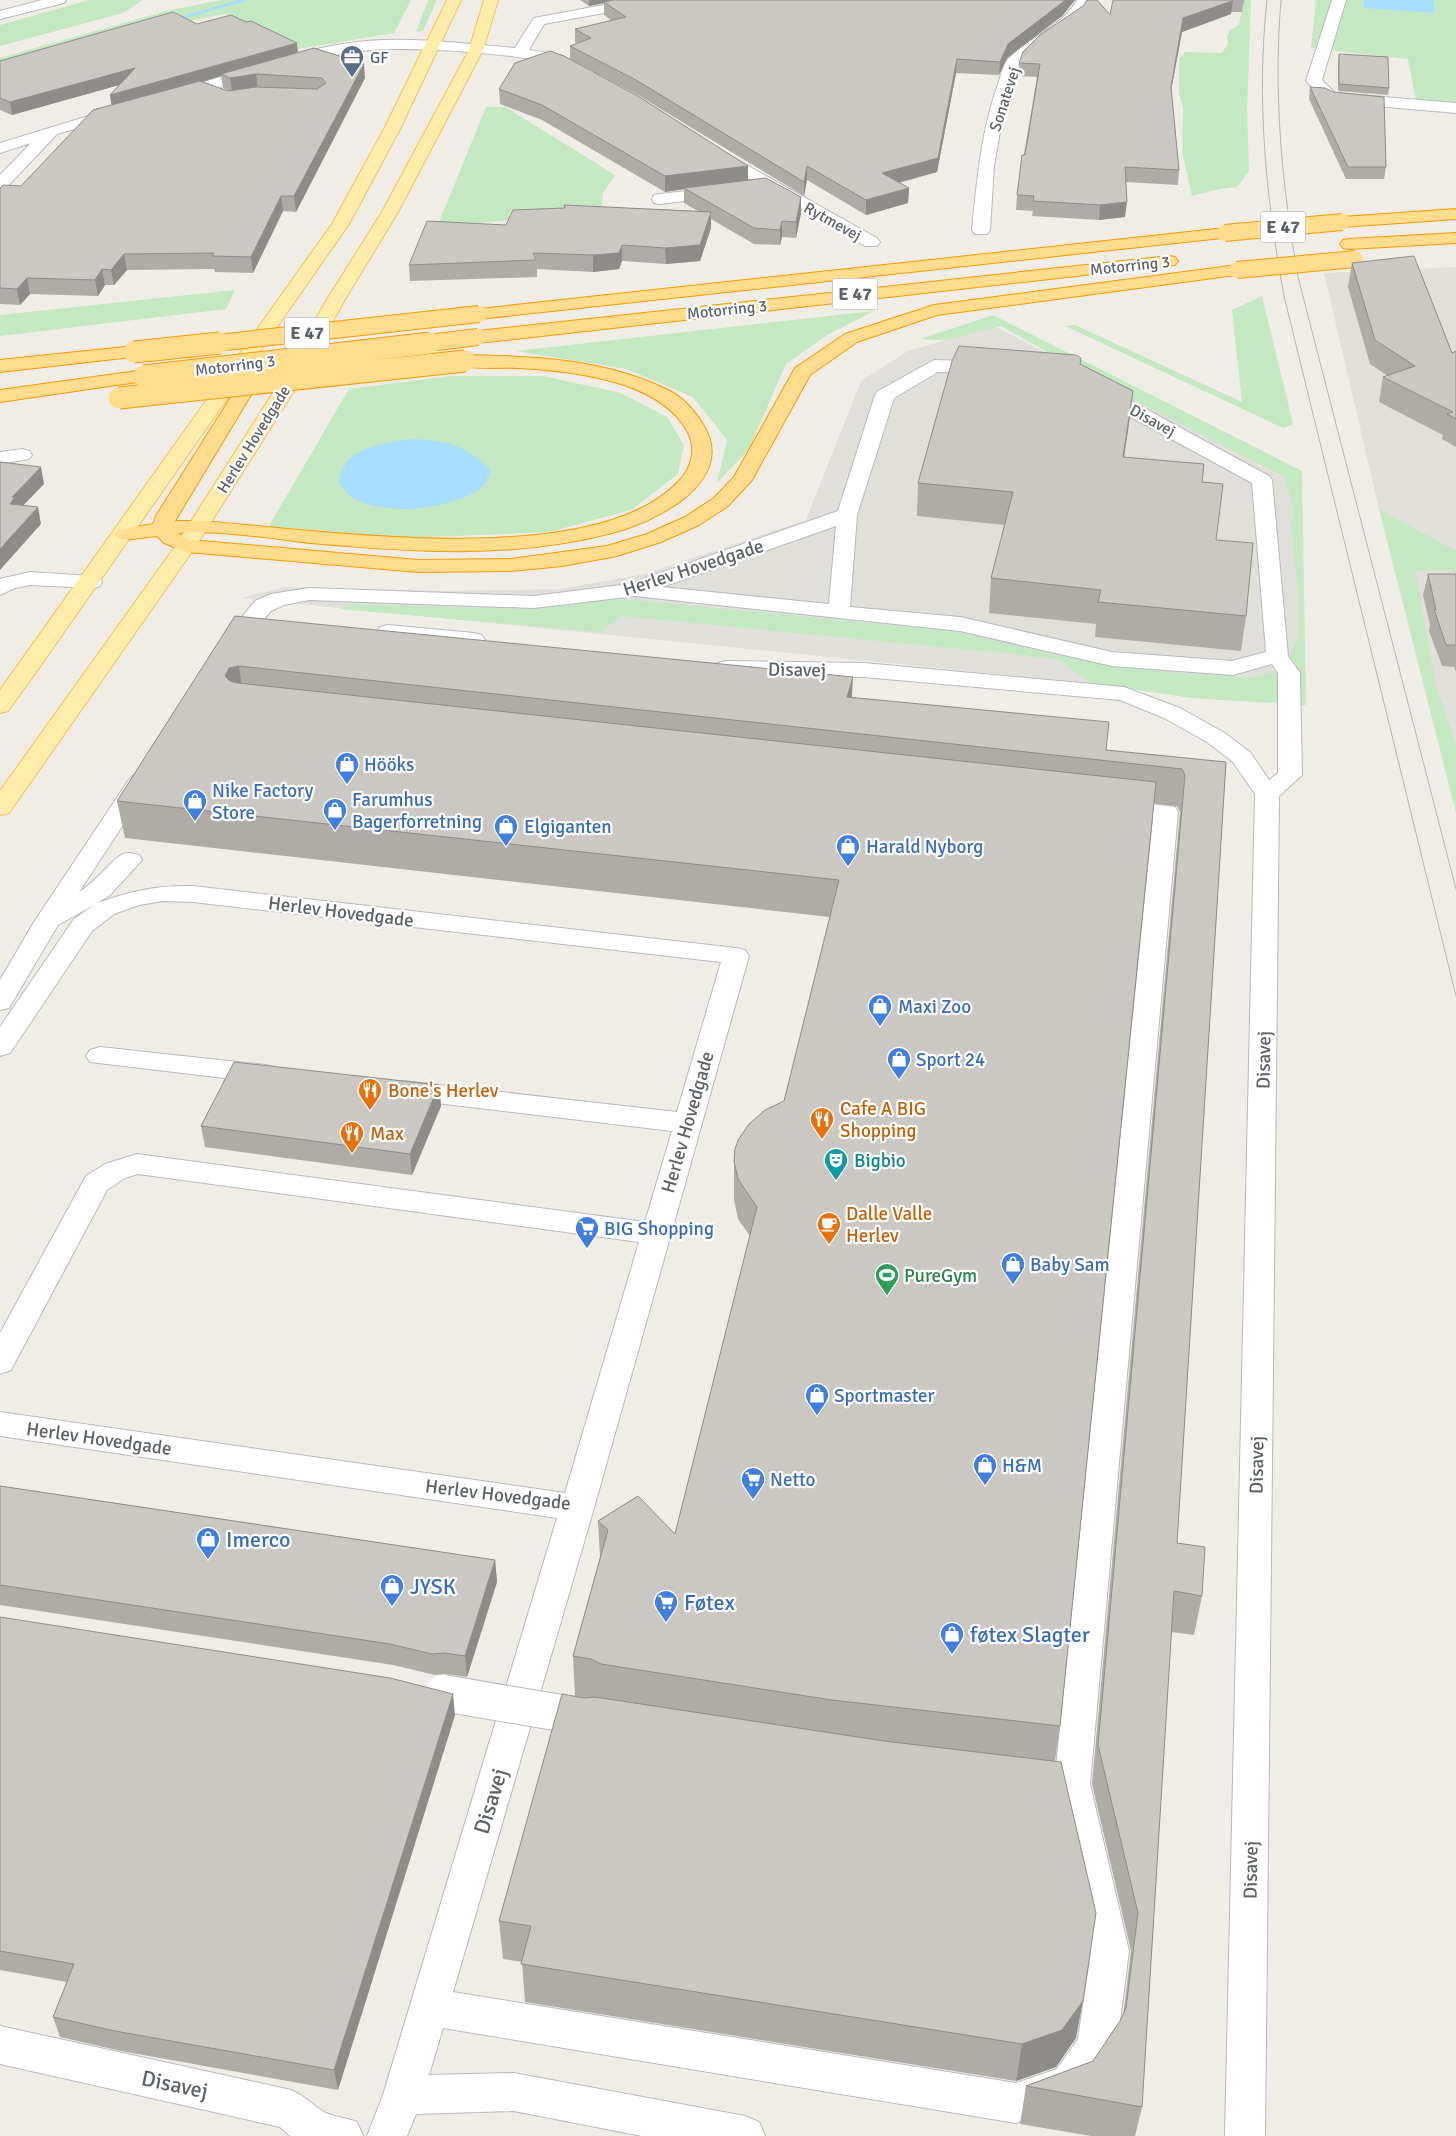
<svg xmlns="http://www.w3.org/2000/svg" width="1456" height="2136" viewBox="0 0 1456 2136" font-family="Signika,sans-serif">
  <rect width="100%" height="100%" fill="#f0ede6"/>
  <path fill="#e1dfda" d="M1456 267V776L1379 509 1324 273Z
    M994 326 1292 479 1306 705 242 598 284 587 442 591 560 589 645 574 806 520 861 381 908 351Z"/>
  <path fill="#c4e8c2" d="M89 0H143L123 13 0 46V25Z
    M221 0H411L394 33 298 49 226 14 148 29 0 73V58L166 11Z
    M428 0H437L423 31 416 32Z
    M1243 0H1251L1247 111 1249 171 1237 187 1219 189 1192 196 1182 151 1183 108 1179 93V59L1185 52 1222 53 1228 44 1227 37 1230 30 1239 25Z
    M1316 0H1456V102L1416 101 1408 59 1311 48Z
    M486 107H505L615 175 603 193 601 211 437 227Z
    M235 290 226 309 0 336V315Z
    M1262 296 1293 424 1283 428 1065 326 1075 325 1242 402 1232 310Z
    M874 311 827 335 786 364 749 449 717 483 727 440 693 397 626 369 516 351Z
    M993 315 1302 471 1306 705 1191 698 1091 683 1059 660 1012 654 621 616 601 632 339 609 353 604 525 609 623 599 951 631 1104 665 1167 672 1252 678 1285 668 1299 634 1298 594 1291 523 1294 512 1285 477 1104 385 1001 326 946 340 920 339Z
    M451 376H543L621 393 667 417 684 445 678 474 631 510 549 532 406 538 269 526 349 389Z
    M1379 509 1456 551V572L1451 570 1415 571 1436 686 1456 744V813Z"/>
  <path fill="#a7deff" d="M1364 0H1434V13L1364 8Z
    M412 439C447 441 465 444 490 470 491 499 427 509 405 509 389 509 373 507 359 501 350 497 344 490 339 483 341 447 384 443 412 439Z"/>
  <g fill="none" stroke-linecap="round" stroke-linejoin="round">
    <path fill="#a7deff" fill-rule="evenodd" d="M239 0H249L168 23 163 22Z"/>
    <g stroke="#b6b9bd" stroke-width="2">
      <path id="minor" d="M42 0H66L64 3 0 19V11Z
        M630 0H660L653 4 544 24 529 50C543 52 570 55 579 67L577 70C566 73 543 61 530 59 486 52 438 49 394 49 318 49 248 82 176 100L168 95 171 92C235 74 300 47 366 41 416 37 466 44 515 48L534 18Z
        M1077 0H1091L1081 18 1038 47 1020 65 1003 115 994 166 990 230 987 234H975L972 230C977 180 981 132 998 84 1001 76 1003 65 1008 59 1029 37 1063 26 1077 0Z
        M1332 0H1346L1322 80 1335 93 1456 103V113L1331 102 1326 100 1306 81Z
        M118 107 123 109 126 112 123 115 57 134 6 188 0 190V175L31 143 0 153V143Z
        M716 148 877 238 880 242 877 246H865L710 156 708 153Z
        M721 187 727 188 729 192 727 196 660 204 654 203 652 199 654 195 660 194Z
        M934 360 1063 364 1269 476 1272 480 1288 656 1300 673 1302 775 1279 796 1265 2136H1225L1255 794 1233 762 1207 742 1164 718 1120 700 864 677 726 675 718 673 715 668 718 663 726 661 864 663 1124 687 1180 708 1223 732 1250 752 1269 780 1278 773V673L1272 664 1233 675 1112 666 960 631 635 596 534 608 309 600 284 605 271 611 236 652 228 654 220 652 217 647 255 601 271 594 309 588 534 596 629 584 838 511 875 395 878 391ZM938 372 1052 374 1252 483 1266 652 1232 661 1112 652 960 617 850 607 857 515 894 398ZM836 526 829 604 662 587Z
        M22 449 29 451 32 455 29 459 0 464V452Z
        M30 572 91 576 99 577 102 582 99 587 91 588 30 585 15 588 0 595V579Z
        M388 625 474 633 482 635 485 640 482 645 474 647 380 637 377 632 380 627Z
        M140 774 148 776 152 781 79 892C95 883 112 859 123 854 128 852 133 853 139 855L142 860 110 895 97 903C131 891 157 885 193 886L736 948 745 950 749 956 594 1508 453 1992 1016 2083 1057 2069 1078 2039 1091 1951 1057 1798 1029 1796 1016 1791 1011 1780 1016 1769 1029 1764 1056 1767 1153 818 1107 811 1104 806 1107 801 1116 799 1175 807 1178 812 1090 1784 1129 1951 1117 2045 1111 2058 1085 2097 1016 2123 443 2028 429 2075 514 2073 745 2116 759 2122 765 2136H642L514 2111 416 2114 407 2136H367L383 2095 557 1518 0 1436V1412L565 1493 639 1242 138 1174 125 1178 107 1190 11 1370 0 1374V1333L86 1176 105 1164 137 1154 645 1222 672 1131 403 1099 393 1097 389 1090 393 1083 403 1081 677 1112 721 962 193 902 163 901 139 905 114 914 92 931 10 1053 0 1056V1027L74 919 94 905 58 925 9 1008 0 1010V980L34 922 128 781 132 776Z
        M100 1047 266 1065 276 1068 280 1074 276 1080 266 1083 90 1062 86 1056 90 1050Z
        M0 2026 291 2090C307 2097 311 2104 324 2112 330 2116 348 2118 357 2122L363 2136H290L280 2127 0 2064Z"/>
    </g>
    <g stroke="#f5c15a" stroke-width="2">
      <path id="major" d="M447 0H461L400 129 349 224 39 668 8 711 0 713V690L332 224 384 129Z
        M484 0H498L483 50 398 212 344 301 294 391 196 546 9 813 0 815V791L176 545 274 391 326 301 382 212 469 50Z"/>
    </g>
    <g stroke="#f69b00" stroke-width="2">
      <path id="highway" d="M1456 209V219L1342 227 1336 226 1334 222 1336 218 1342 217Z
        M1225 228 1231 229 1234 233 1231 237 479 319 473 318 470 314 473 310 479 309Z
        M1456 233V243L1349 249 1343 248 1340 244 1343 240 1349 239Z
        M1169 256 1175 257 1178 261 1175 265 478 343 472 341 469 337 472 333 478 331Z
        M1237 265 1243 266 1246 270 1243 274 937 315 857 342 810 375 752 480 728 506 699 525 661 542 617 556 562 566 511 571 418 572 186 552 164 543 157 536 125 540 118 538 115 534 118 530 153 524 156 516 248 370 245 363 247 359H261L266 370 175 521H200C317 529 591 573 678 482 692 468 697 448 687 431 674 407 650 394 624 385 591 374 554 370 518 368 499 367 477 370 458 365L456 361 458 357 465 355C532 356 606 359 668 390 684 398 695 411 704 426 737 482 655 522 612 533 513 559 411 552 311 543 267 538 221 530 177 533L190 540 418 560 511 559 607 546 647 534 685 517 714 498 734 477 795 368 845 334 934 305Z
        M134 346 141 348 143 352 141 356 0 372V360Z
        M144 370 151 372 153 376 151 380 0 402V390Z"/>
    </g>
    <use href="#minor" fill="#fff" fill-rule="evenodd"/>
    <use href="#major" fill="#ffedac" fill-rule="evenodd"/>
    <use href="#highway" fill="#ffdc8e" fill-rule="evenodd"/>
    <path stroke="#b5b6b7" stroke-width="1" d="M1267 0C1256 100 1266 197 1284 296L1456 996
      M1281 0C1273 94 1282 185 1298 277L1456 889"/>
    <g stroke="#b6b9bd" stroke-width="38" stroke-linecap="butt">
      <path id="minor-bridge" d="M443 1693 590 1718"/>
    </g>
    <g stroke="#f69b00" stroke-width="18" stroke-linecap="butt">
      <path id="highway-bridge-far1" d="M1225 233 1342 222
        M1237 270 1355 259
        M208 344 479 314
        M420 344 478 337"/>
    </g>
    <g stroke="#f69b00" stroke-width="23" stroke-linecap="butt">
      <path id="highway-bridge" d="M134 352 220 343
        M144 376 430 343
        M119 398 465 361"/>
    </g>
    <use href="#minor-bridge" stroke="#fff" stroke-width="36"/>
    <use href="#highway-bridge-far1" stroke="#ffdc8e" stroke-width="16"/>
    <use href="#highway-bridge" stroke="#ffdc8e" stroke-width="21"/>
  </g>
  <path fill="#afaca8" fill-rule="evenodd" d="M580 0H1075L1062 16 1007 58 999 75 956 73 937 172 899 183 909 188 908 203 866 215 807 180 804 196 636 94 570 59V46L577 43 575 42V29L612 21 604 15V3L589 6Z
    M1113 0H1244L1242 12H1231V14L1182 32 1171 91 1179 170 1178 185 1126 182 1125 217 1099 220 1032 216 1033 211 1016 210 1017 195 1037 77 1018 76 1019 63 1110 15Z
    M197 24 298 53 365 78 296 212 283 211 253 273 215 272 214 269 127 270 114 285H105L98 296 30 294 20 305 0 304V188L21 186 112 105 110 95 119 85 12 115 0 110V61ZM221 76 223 88 230 91H228L203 82Z
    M1339 54 1389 88 1388 95 1338 91V62Z
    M1310 87 1386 167 1384 179H1346L1309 99Z
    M499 89 748 166V180L801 197V213L796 238 782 237 780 245 754 244 711 219V228L700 261 666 264 622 261 619 269 593 272 537 269V277L410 281 409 265 506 225 564 208V205L698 211 684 203V189L665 192 542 120 500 104Z
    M1352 263 1452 353 1456 351V447L1442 439 1443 435 1379 402 1383 377 1388 376 1370 364 1348 287Z
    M1080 364 1133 391 1124 457 1202 482 1216 540 1246 616 1241 651 1095 637 1096 624 989 613 991 578 1005 525 917 516 918 483Z
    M1428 574H1456V672L1454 667 1442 666 1429 631 1430 625 1423 595Z
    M235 616 852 697 1106 750 1226 762 1177 1543 1202 1596 1194 1635 1171 1632 1142 2107 1135 2136H1091L1020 2124 1026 2086 1093 2061 1120 2021 1123 2016 1131 1951 1092 1784 1180 812 1177 806 1154 804 1060 1726 1055 1761 1076 2038 1056 2067 1016 2081 525 2002 522 1962 503 1959 499 1921 584 1698H588L575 1696 573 1656 600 1557 598 1521 675 1534 750 1236 738 1219 734 1200V1161L784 1101 830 917 125 838 117 801Z
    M439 1085 441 1106 412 1175 205 1147 201 1126Z
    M0 1486 495 1560 497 1582 467 1677 446 1674 435 1675 393 1665 0 1605Z
    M0 1617 455 1715 338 2090 121 2051 60 2037 53 2017 67 1982 0 1970Z"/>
  <path fill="#8e8c88" d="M589 0H620L604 2V3L589 6Z
    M1065 0H1075L1062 16 1007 58 999 75 1000 62 1008 44Z
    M1233 0 1231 14 1182 32 1169 101 1171 87 1183 18Z
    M297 43 298 54 221 74V76L112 107 110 95Z
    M957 59 956 73 937 172 881 187 882 173Z
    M364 64 365 78 296 212 294 196Z
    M135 68 137 80 12 115 10 102Z
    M256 74 258 88 232 92 230 78Z
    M748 166V182L684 188V189L665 192V176Z
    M807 166V180L804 196V182Z
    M909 188 908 203 866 215V200Z
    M281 196 283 211 253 273 251 257Z
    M801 197V213L796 238V222Z
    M1127 202 1125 217 1099 220 1100 205Z
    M711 212V228L700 261 666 264 665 248Z
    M782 221V237L780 245V230Z
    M622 245V261L619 269 593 272V255Z
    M124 254 127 270 114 285 111 270Z
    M102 269 105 285 98 296 95 280Z
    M27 278 30 294 20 305 17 289Z
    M1133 391 1129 424 1119 490 1123 457Z
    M41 467 44 484 18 511 10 504 12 497Z
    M38 507 41 524 0 570V549Z
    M239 666 244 702 225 676 229 668Z
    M853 677 851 714 846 733 847 697Z
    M439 1085 441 1106 412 1175 410 1154Z
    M495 1560 497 1582 467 1677 465 1656Z
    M453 1694 455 1715 338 2090 334 2070Z
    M1083 2001 1076 2038 1056 2067 1016 2081 1022 2044Z"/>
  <path fill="#cbc8c3" stroke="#8e8c88" d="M613 0H1065L1063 2 1008 44 1000 62 957 59 938 158 882 173 909 188 866 200 807 166 804 182 636 80 570 46 591 38 575 29 626 17 604 2Z
    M1087 0H1097L1110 15 1113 0H1233L1232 1 1183 18 1171 87 1179 170 1125 167 1127 202 1100 205 1033 201 1034 196 1017 195 1022 155H1025L1040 64 1019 63 1023 52 1040 35 1083 6Z
    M173 12 197 24 231 15 246 22 251 21 297 43 110 95 135 68 10 102 0 98V61Z
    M314 48 364 64 294 196H281L251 257 212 256 214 253 124 254 111 270 102 269 95 280 27 278 17 289 0 288V188L3 185 21 186 93 110 200 81 228 91 256 87 317 89 326 83 322 78 256 74 230 78 221 74Z
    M550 51 564 56 636 95 748 166 665 176 542 105 499 89 515 63Z
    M1339 54 1388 57 1389 88 1339 84Z
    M1310 87 1325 88 1333 92 1384 97 1386 167H1348Z
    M766 178 801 197 796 222 782 221 780 230 754 228 684 188Z
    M564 205 711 212 700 245 665 248 622 245 619 253 593 255 533 253 536 260 409 265 427 221 506 225 513 210 565 208Z
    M1414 256 1452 353 1456 351V419L1447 414 1453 412 1383 377 1415 366 1375 340 1352 263Z
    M959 346 1076 355 1081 358 1080 364 1133 391 1123 457 1204 464 1202 482 1223 484 1216 540 1253 543 1246 616 1098 602 1101 590 991 578 1013 492 918 483 952 361Z
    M0 462 41 467 12 497H15L10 504 38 507 0 549Z
    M1428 574H1456V645H1446L1434 609 1436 610Z
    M235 616 853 677 847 697 1109 722 1106 750 1226 762 1177 1543 1205 1547 1202 1596 1174 1591 1142 2107 1026 2086 1093 2061 1120 2021 1126 2008 1138 1913 1098 1745 1185 775 1182 769 239 666 229 668 225 676 230 681 238 683 1156 782 1060 1726 832 1700 601 1664 591 1659 573 1656 608 1530 598 1521 638 1496 675 1534 757 1207 738 1179 734 1161 735 1149 738 1140 749 1124 765 1110 784 1101 839 880 117 801Z
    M234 1062 439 1085 410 1154 201 1126Z
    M0 1486 495 1560 465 1656 444 1653 432 1654 390 1644 0 1585Z
    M0 1617 390 1678 453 1694 334 2070 115 2031 53 2017 74 1964 0 1951Z
    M562 1694 584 1698 595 1697 884 1741 1061 1762 1096 1913 1083 2001 1062 2030 1022 2044 521 1964 531 1926 499 1921Z"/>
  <defs>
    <g id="office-pin" transform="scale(1.25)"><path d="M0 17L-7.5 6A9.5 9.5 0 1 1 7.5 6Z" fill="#5c6f8a" stroke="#fff"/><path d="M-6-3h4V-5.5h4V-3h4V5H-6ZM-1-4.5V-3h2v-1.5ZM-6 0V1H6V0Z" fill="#fff"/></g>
    <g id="shop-pin" transform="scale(1.25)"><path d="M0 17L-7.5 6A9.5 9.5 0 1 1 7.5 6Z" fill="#3f7fe0" stroke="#fff"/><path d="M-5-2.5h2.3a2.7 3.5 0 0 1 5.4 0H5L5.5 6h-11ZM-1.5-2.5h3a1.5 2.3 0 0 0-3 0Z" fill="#fff"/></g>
    <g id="restaurant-pin" transform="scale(1.25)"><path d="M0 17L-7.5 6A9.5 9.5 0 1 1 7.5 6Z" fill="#e8710a" stroke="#fff"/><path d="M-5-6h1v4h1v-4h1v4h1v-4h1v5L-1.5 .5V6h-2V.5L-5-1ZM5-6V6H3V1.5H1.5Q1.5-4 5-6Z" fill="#fff"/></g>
    <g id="theatre-pin" transform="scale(1.25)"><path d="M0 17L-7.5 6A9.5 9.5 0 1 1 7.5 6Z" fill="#0f9aa8" stroke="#fff"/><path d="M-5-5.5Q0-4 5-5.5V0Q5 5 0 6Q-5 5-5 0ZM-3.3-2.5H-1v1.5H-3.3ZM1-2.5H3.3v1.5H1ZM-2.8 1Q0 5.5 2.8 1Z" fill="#fff"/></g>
    <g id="cafe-pin" transform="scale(1.25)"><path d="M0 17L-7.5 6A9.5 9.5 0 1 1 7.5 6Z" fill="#e8710a" stroke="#fff"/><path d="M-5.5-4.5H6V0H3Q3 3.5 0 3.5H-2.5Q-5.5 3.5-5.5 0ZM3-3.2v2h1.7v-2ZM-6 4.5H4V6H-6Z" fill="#fff"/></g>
    <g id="supermarket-pin" transform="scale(1.25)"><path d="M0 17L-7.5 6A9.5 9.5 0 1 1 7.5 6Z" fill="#3f7fe0" stroke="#fff"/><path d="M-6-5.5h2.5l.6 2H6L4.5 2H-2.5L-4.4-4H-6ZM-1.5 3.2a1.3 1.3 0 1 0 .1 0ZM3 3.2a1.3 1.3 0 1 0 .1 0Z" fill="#fff"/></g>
    <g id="stadium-pin" transform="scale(1.25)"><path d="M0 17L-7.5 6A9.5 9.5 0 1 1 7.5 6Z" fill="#2e9e5b" stroke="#fff"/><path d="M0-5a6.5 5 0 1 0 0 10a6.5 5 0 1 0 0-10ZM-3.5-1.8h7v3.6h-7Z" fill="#fff"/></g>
  </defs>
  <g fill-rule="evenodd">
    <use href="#office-pin" x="352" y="57"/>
    <use href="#shop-pin" x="347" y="764"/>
    <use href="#shop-pin" x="195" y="801"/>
    <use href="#shop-pin" x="335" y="810"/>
    <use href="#shop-pin" x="506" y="826"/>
    <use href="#shop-pin" x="848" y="846"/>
    <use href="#shop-pin" x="880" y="1006"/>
    <use href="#shop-pin" x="899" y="1059"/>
    <use href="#restaurant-pin" x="370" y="1090"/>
    <use href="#restaurant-pin" x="822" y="1119"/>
    <use href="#restaurant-pin" x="352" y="1133"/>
    <use href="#theatre-pin" x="836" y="1160"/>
    <use href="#cafe-pin" x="829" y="1224"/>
    <use href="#supermarket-pin" x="587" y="1228"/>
    <use href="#shop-pin" x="1013" y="1264"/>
    <use href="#stadium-pin" x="887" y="1275"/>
    <use href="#shop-pin" x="817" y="1395"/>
    <use href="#shop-pin" x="985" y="1465"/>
    <use href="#supermarket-pin" x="753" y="1479"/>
    <use href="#shop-pin" x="208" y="1539"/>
    <use href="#shop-pin" x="392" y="1586"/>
    <use href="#supermarket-pin" x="666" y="1602"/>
    <use href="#shop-pin" x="952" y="1634"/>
  </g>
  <g text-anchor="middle" stroke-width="4.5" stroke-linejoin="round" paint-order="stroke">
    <g font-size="16" fill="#4e5e75" stroke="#fff" text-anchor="start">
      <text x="370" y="63">GF</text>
    </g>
    <g font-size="16" fill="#5d6267" stroke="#fff">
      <text transform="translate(1004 99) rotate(-72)" y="6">Sonatevej</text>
      <text transform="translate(833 221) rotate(29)" y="6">Rytmevej</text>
      <text transform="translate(1130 265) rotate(-6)" y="6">Motorring 3</text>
      <text transform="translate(727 309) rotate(-6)" y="6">Motorring 3</text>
      <text transform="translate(235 365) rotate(-7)" y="6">Motorring 3</text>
      <text transform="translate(1153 420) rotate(29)" y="6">Disavej</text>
      <text transform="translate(253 439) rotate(-58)" y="6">Herlev Hovedgade</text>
    </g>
    <g fill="#fff" stroke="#8e9195" stroke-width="1">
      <rect x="1260.5" y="211.5" width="45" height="31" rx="4"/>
      <rect x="832.5" y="278.5" width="45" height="31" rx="4"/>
      <rect x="284.5" y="317.5" width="45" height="31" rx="4"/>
    </g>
    <g font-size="18" font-weight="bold" fill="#5d6267">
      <text x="1283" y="233">E 47</text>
      <text x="855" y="300">E 47</text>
      <text x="307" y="339">E 47</text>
    </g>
    <g font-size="19" fill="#5d6267" stroke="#fff">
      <text transform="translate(693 567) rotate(-18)" y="7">Herlev Hovedgade</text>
      <text transform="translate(797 669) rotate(1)" y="7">Disavej</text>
      <text transform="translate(341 911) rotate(7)" y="7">Herlev Hovedgade</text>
      <text transform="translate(1263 1060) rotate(-89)" y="7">Disavej</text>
      <text transform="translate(687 1122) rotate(-74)" y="7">Herlev Hovedgade</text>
      <text transform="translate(99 1438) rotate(8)" y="7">Herlev Hovedgade</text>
      <text transform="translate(1256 1465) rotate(-89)" y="7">Disavej</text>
      <text transform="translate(498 1494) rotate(7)" y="7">Herlev Hovedgade</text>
      <text transform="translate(1250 1870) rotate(-89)" y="7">Disavej</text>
    </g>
    <g font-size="19" fill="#366cbe" stroke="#fff" text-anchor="start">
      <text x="364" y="771">Hööks</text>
      <text x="212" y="797">Nike Factory<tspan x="212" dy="22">Store</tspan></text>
      <text x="352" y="806">Farumhus<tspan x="352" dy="22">Bagerforretning</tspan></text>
      <text x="524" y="833">Elgiganten</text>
      <text x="866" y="853">Harald Nyborg</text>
      <text x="898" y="1013">Maxi Zoo</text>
      <text x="916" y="1066">Sport 24</text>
      <text x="604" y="1235">BIG Shopping</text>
      <text x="1030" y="1271">Baby Sam</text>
      <text x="834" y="1402">Sportmaster</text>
      <text x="1002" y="1472">H&amp;M</text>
      <text x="770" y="1486">Netto</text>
    </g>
    <g font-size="19" fill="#c56008" stroke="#fff" text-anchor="start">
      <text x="388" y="1097">Bone's Herlev</text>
      <text x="840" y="1115">Cafe A BIG<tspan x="840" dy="22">Shopping</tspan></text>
      <text x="370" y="1140">Max</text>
      <text x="846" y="1220">Dalle Valle<tspan x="846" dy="22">Herlev</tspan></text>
    </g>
    <g font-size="19" fill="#0d838f" stroke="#fff" text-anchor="start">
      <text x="854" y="1167">Bigbio</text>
    </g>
    <g font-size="19" fill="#27864d" stroke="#fff" text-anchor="start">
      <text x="904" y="1282">PureGym</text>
    </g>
    <g font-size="22" fill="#366cbe" stroke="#fff" text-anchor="start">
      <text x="226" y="1547">Imerco</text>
      <text x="410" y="1594">JYSK</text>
      <text x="684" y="1610">Føtex</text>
      <text x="970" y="1642">føtex Slagter</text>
    </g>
    <g font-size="22" fill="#5d6267" stroke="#fff">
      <text transform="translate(490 1801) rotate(-73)" y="8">Disavej</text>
      <text transform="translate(175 2084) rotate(12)" y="8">Disavej</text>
    </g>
  </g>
</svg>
